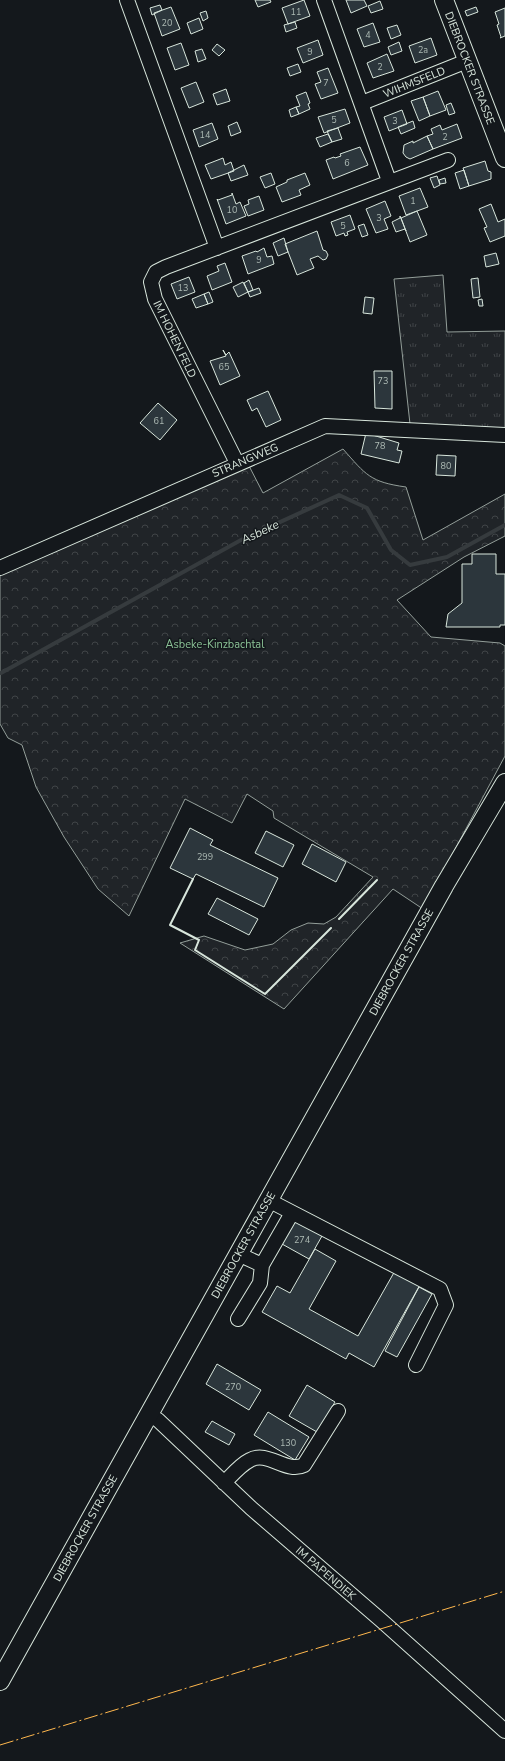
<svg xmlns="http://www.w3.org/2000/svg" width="505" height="1761" viewBox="0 0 505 1761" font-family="'Nunito Sans',sans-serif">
  <defs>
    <pattern id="grass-tufts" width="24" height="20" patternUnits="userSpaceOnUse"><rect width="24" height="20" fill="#202428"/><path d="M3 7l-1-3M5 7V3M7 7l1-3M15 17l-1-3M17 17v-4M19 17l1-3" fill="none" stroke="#404447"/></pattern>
    <pattern id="forest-crowns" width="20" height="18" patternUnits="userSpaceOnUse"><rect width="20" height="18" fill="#202428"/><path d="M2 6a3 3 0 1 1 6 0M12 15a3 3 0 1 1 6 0" fill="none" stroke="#404447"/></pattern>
  </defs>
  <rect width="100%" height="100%" fill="#14181c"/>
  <path fill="url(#grass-tufts)" stroke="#939e99" d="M443 275 447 332 505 331V429L410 424 394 279Z"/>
  <path fill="url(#forest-crowns)" stroke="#939e99" d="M343 449C366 475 370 482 406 487L423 540 505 494V536L464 557 397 600 431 637 500 643 505 646V756L423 909 393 889 284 1009 180 943 204 936 245 950 273 944 291 930 308 923 324 924 336 917 373 877 274 818 273 811 247 794 232 823 185 799 129 916 98 889 64 837 36 787 22 745 8 738 0 724V571L247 462 263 493Z"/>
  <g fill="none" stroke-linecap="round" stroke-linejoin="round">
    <path stroke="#363b3e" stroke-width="4" d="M1 673 241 540 339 495 367 508 391 550 410 565 447 557 505 525"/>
  </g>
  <path fill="#2c363c" stroke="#d8e6dc" d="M255 0H270L271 2 258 7Z
    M304 0 310 16 288 24 282 8Z
    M346 0H364L367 6 351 13Z
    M380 1 383 9 371 13 368 6Z
    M160 5 162 10 152 15 150 8Z
    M171 7 180 29 162 36 154 13Z
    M476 7 478 12 467 16 465 11Z
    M505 8V36L500 38 501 37 497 25 499 24 495 12Z
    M206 11 208 18 203 21 200 13Z
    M199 18 203 29 191 34 187 23Z
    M295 22 297 28 286 32 284 25Z
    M373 23 380 42 364 47 357 29Z
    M397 25 401 35 391 39 387 28Z
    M431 38 437 55 415 63 409 46Z
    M318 40 323 55 303 63 297 48Z
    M399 42 402 51 391 55 388 47Z
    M181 43 189 65 175 70 167 48Z
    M217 44 225 50 219 56 212 50Z
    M202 49 206 59 198 62 195 51Z
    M387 54 394 71 373 78 367 63Z
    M298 64 301 72 290 76 287 68Z
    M328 68 338 93 321 99 315 84 321 82 317 72Z
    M196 82 204 102 189 108 181 88Z
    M226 89 230 101 217 105 213 94Z
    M438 91 446 110 430 116 423 97Z
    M306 92 310 103 308 104 310 109 299 114 296 107 300 106 296 96Z
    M423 97 430 116 419 121 411 101Z
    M451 103 455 113 449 115 446 105Z
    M296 107 299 114 291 117 289 110Z
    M345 109 350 123 324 133 318 117Z
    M402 110 407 124 389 131 384 117Z
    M413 121 415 128 401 134 398 127Z
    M237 122 241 132 231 136 228 126Z
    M212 123 218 139 199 147 193 130Z
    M457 124 462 138 433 149 427 136 433 134 431 129 440 125 442 130Z
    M338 128 342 139 332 142 327 131Z
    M328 134 332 142 320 147 316 138Z
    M427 136 433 149 410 159 406 157 403 153 404 145 413 141V143Z
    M360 147 368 165 333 179 326 160 334 157 335 158 341 156 340 154Z
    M223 158 225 165 231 162 234 171 211 179 205 165Z
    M485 161 488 171 491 172V179L469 186 463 168Z
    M244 165 248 175 231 181 228 173Z
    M464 170 469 186 460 189 455 173Z
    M271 173 275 184 265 188 260 177Z
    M305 173 310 185 299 190 301 195 282 202 276 187 287 182V180Z
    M437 176 440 185 434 188 430 178Z
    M445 178 446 183 440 184 439 180Z
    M420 188 428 207 406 215 399 196Z
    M232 193 236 204 240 202 246 216 226 224 217 199 218 200 232 195Z
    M259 196 264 210 248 216 244 206 249 204 248 200Z
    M385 201 391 216 384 219 388 229 376 233 366 209Z
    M491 204 498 222 505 219V236L490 242 484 228 487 227 479 209Z
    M417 211 427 235 410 242 401 218Z
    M350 215 355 229 347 232 348 235 345 236 344 233 336 236 331 222Z
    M400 216 406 231 405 229 396 232 392 222 400 218Z
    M364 224 368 235 362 237 358 226Z
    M317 231 323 250 326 251 328 255 326 259 323 260 318 256 310 259 314 268 297 275 285 244Z
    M284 238 288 252 278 256 273 243Z
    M264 248 267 257 272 256 274 264 248 274 242 256 256 251 257 252Z
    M496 253 499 264 486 267 484 256Z
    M225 263 232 282 212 290 207 276 219 271 217 266Z
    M189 277 195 292 177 299 171 284Z
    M478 278 480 297 473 298 471 279Z
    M249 280 253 290 248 292 244 283Z
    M243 282 248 292 238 297 233 287Z
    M259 288 261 293 250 297 248 292Z
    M209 292 213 302 208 304 204 294Z
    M204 294 208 304 196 308 192 299Z
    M365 297 374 298 372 314 363 313Z
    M482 299 483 306H479L478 300Z
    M223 350 226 355 229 352 240 376 220 385 210 361 226 356Z
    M374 371H392V409L375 408Z
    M268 391 281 420 266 427 257 408 252 411 247 400Z
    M158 403 177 420 160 440 140 423Z
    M366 433 399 443 397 450 402 451 399 463 361 454Z
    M437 455 456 456 455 476 436 475Z
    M472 554H496V574H505V625H500V627H446L448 614 462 603V564H472Z
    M190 828 213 840 210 845 278 878 264 907 196 874 193 879 170 868Z
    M266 831 294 845 283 867 255 853Z
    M312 844 346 862 336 882 302 864Z
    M217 898 258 919 249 935 208 914Z
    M295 1221 322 1236 309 1259 282 1244Z
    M315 1249 336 1261 309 1309 358 1336 396 1269 421 1283 374 1367 349 1353 346 1359 262 1312 277 1286 290 1293Z
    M419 1287 432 1294 397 1357 385 1351Z
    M217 1364 261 1390 249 1410 206 1384Z
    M307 1385 335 1402 317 1432 289 1416Z
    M268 1412 309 1437 295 1460 254 1435Z
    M212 1421 235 1434 229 1445 205 1432Z"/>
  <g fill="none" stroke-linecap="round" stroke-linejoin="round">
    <g stroke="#d8e6dc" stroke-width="16">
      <path id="minor" d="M127 0 217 248
        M324 0 389 181
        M362 103 467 61
        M237 463 155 299 151 282 156 272 166 267 448 160
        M0 568 325 426 505 435
        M268 1200 440 1289 446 1305 416 1365
        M238 1254 262 1265 292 1213
        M238 1319 260 1283 262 1265
        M148 1414 158 1420 251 1508 382 1621 505 1731
        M224 1483C232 1475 240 1465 250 1460 268 1450 286 1474 304 1465L338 1411"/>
    </g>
    <g stroke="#d8e6dc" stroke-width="20">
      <path id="major" d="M444 0 505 158
        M0 1681 444 886 505 783"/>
    </g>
    <use href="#minor" stroke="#14181c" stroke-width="14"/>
    <use href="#major" stroke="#14181c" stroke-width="18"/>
    <path stroke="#d8e6dc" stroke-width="2" d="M193 879 170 925 199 940 195 950 265 994 331 928
      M339 919 377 880"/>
    <path stroke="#ffb74d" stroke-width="1" stroke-dasharray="14 3 2 3" stroke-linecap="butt" d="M0 1745 505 1591"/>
  </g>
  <g text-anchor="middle" stroke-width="3" stroke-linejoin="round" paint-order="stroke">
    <g font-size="9" fill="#adbab4">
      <text x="296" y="15">11</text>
      <text x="167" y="26">20</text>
      <text x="368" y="38">4</text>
      <text x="423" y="53">2a</text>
      <text x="310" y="55">9</text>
      <text x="380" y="70">2</text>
      <text x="326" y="86">7</text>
      <text x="334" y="123">5</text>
      <text x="395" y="124">3</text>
      <text x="205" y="138">14</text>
      <text x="445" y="140">2</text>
      <text x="347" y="166">6</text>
      <text x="413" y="204">1</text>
      <text x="232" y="213">10</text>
      <text x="379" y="221">3</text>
      <text x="343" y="229">5</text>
      <text x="259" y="263">9</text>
      <text x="183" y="291">13</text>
      <text x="224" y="370">65</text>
      <text x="383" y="384">73</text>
      <text x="159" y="424">61</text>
      <text x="380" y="449">78</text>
      <text x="446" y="469">80</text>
      <text x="205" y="860">299</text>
      <text x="302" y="1243">274</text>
      <text x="233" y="1390">270</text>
      <text x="288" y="1446">130</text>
    </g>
    <g font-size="11" fill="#d8e6dc" stroke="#14181c">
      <text transform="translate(470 68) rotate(69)" y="4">DIEBROCKER STRASSE</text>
      <text transform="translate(414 82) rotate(-22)" y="4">WIHMSFELD</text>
      <text transform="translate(175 339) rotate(64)" y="4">IM HOHEN FELD</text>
      <text transform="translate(245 460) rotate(-23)" y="4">STRANGWEG</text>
      <text transform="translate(401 962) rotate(-61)" y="4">DIEBROCKER STRASSE</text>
      <text transform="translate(243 1245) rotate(-61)" y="4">DIEBROCKER STRASSE</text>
      <text transform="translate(85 1528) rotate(-61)" y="4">DIEBROCKER STRASSE</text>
      <text transform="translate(326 1573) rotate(41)" y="4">IM PAPENDIEK</text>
    </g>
    <g font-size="11" fill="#8ac095" stroke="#14181c">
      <text x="215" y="648">Asbeke-Kinzbachtal</text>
    </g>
    <g font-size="12" font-style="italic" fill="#d8e6dc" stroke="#14181c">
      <text transform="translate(260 532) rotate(-25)" y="4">Asbeke</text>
    </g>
  </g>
</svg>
